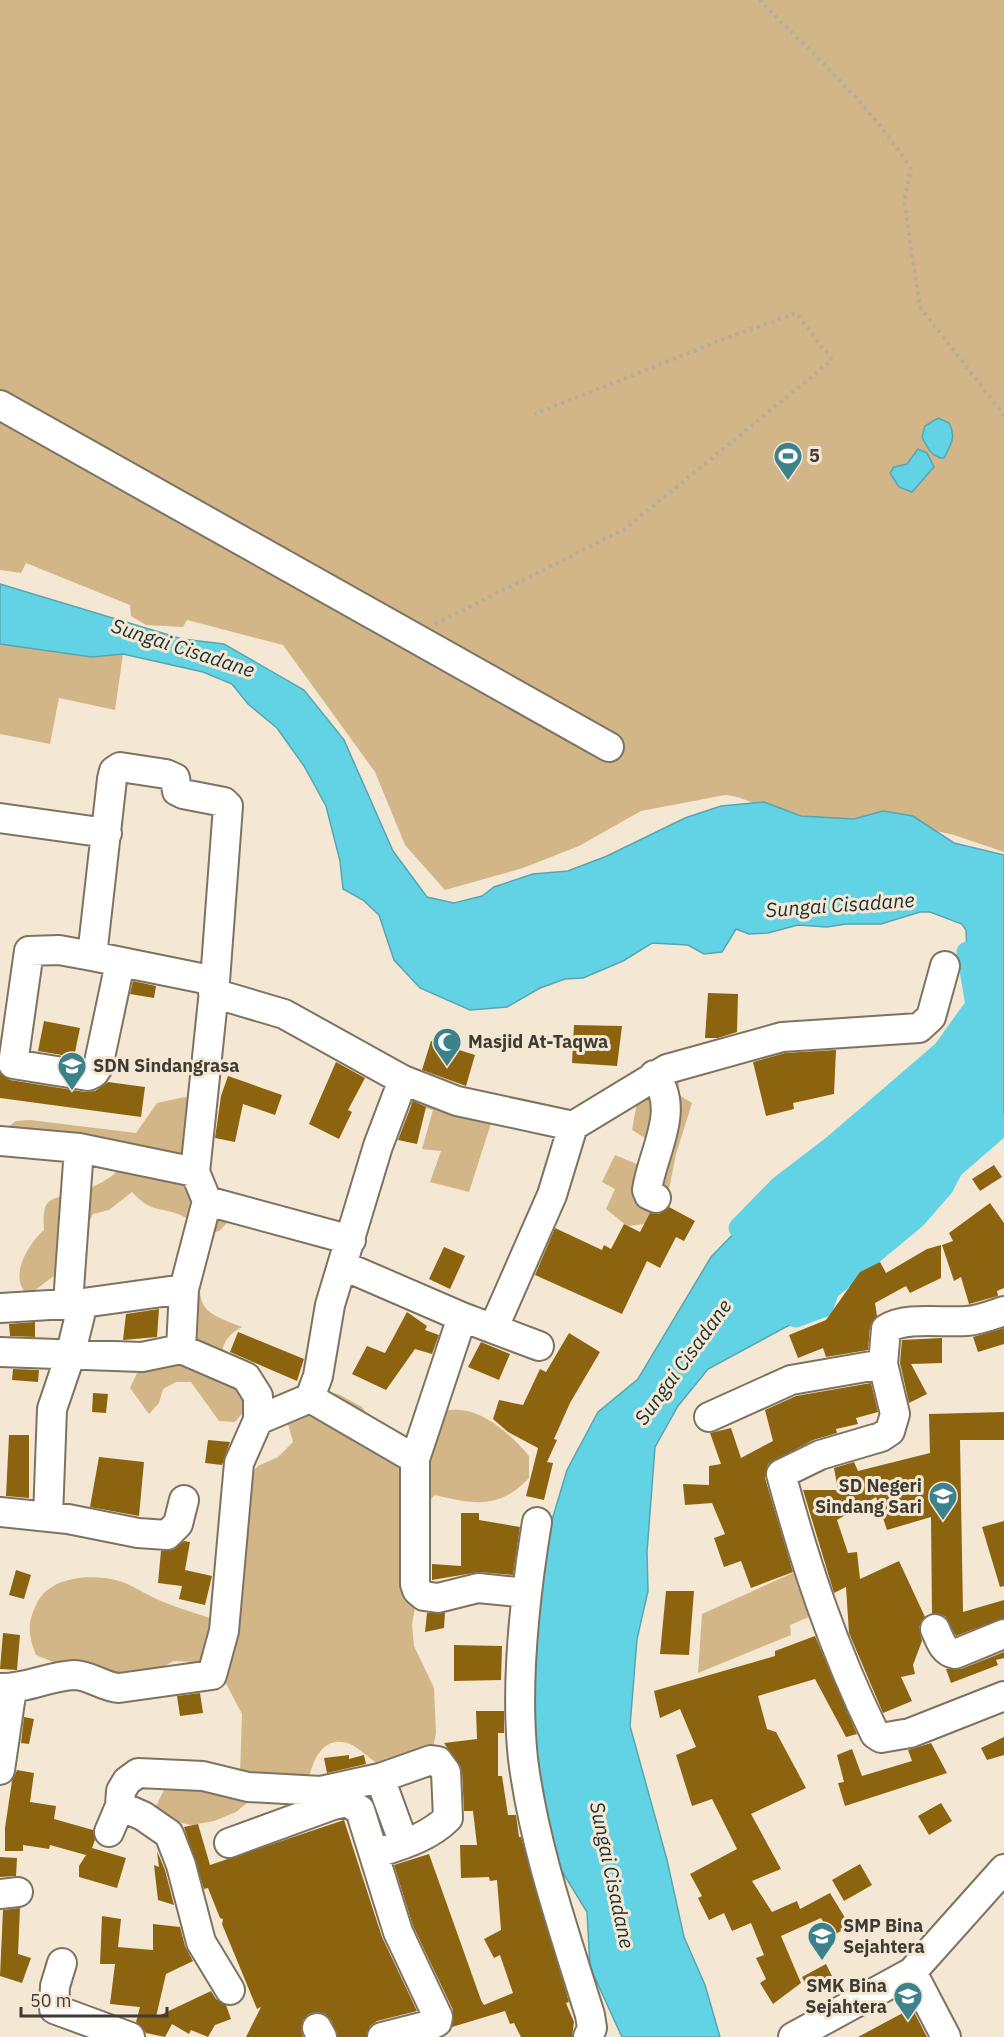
<svg xmlns="http://www.w3.org/2000/svg" width="1004" height="2037" viewBox="0 0 1004 2037" font-family="'IBM Plex Sans',sans-serif">
  <rect width="100%" height="100%" fill="#f4e7d3"/>
  <path fill="#d2b688" d="M0 0H1004V852L954 835 875 817 866 825C840 822 812 822 787 816 766 811 745 796 725 795L641 811 579 846 523 868 445 890 405 845 375 772 283 645 187 620 183 627 146 625 131 616 130 605 26 563 21 573 0 570Z
    M0 644 92 657 123 654 115 710 59 698 50 744 0 734Z
    M679 1077V1095L692 1103 676 1154 668 1194 656 1205 646 1224 627 1226 606 1209 615 1189 602 1182 615 1155 646 1168 655 1144 632 1130 640 1086Z
    M414 1092 493 1117 469 1192 430 1182 441 1151 422 1149 433 1110 410 1104Z
    M185 1097 198 1102V1133L180 1159 231 1219 219 1231 205 1235C203 1256 190 1299 211 1313 220 1319 232 1323 242 1327 218 1340 222 1353 223 1377L245 1395V1410L235 1422 219 1421 191 1382H176L163 1389 159 1403 149 1414 130 1388 137 1373 176 1349 188 1219C163 1204 155 1217 132 1192L109 1210 93 1214 66 1267 27 1296C25 1292 21 1287 20 1282 16 1265 32 1240 44 1230 41 1191 55 1201 80 1192 89 1189 111 1179 117 1171 119 1167 121 1161 122 1157L3 1131 16 1121 30 1120 136 1133 157 1103Z
    M296 1387 318 1388 340 1395 362 1407 375 1426 395 1440C402 1437 410 1435 416 1430 422 1426 427 1418 434 1415 470 1397 506 1429 529 1456V1478C499 1510 473 1504 435 1495L417 1513 420 1579 412 1625 414 1646 434 1688 436 1733 433 1748 378 1764C369 1758 359 1748 350 1744 324 1734 313 1759 309 1779L253 1798 236 1812 214 1821 192 1825 170 1821 156 1806 165 1788 240 1774 242 1714 220 1672 194 1662 174 1661 133 1682 70 1669 36 1655C28 1636 27 1622 37 1603 51 1574 99 1573 125 1583 139 1589 152 1598 166 1603 181 1609 196 1613 210 1618L234 1539 245 1481 258 1466 278 1457 293 1442 282 1402Z
    M797 1571 816 1614 790 1625 791 1635 698 1673 702 1614Z"/>
  <path fill="#62d3e5" stroke="#58a5b0" stroke-width="1.5" d="M938 418 949 423C957 437 950 446 944 458 932 458 927 447 922 437L925 426Z
    M918 449 927 453 934 467 912 492 899 487 890 473 894 467 907 464Z
    M0 584 182 639 224 644 304 690 344 740 393 851 427 897 454 903 482 896 494 887 533 874 568 871 607 856 685 818 721 806 764 802 801 816 854 819 883 811 913 816 954 843 1004 855V1126L952 1167 943 1187 915 1219 829 1290 823 1307 708 1369 678 1406 655 1447 647 1552 648 1591 637 1639 630 1726 667 1860 684 1937 705 1985 720 2037H622L590 1967 587 1912 555 1860 532 1747V1686L538 1593 552 1520 567 1470 598 1412 638 1379 711 1257 780 1186 835 1144 943 1051 976 1005 967 952 966 930 962 924 930 912H920L881 924H846L827 927 798 925 768 933 749 934 736 929 722 952 704 954 688 945 652 943 623 961 583 978 565 979 540 988 507 1007 470 1010 420 988 394 960 379 915 363 900 343 889 340 861 326 806 304 766 277 728 248 704 232 684 203 672 123 654 92 657 0 644Z"/>
  <g fill="none" stroke-linecap="round" stroke-linejoin="round">
    <path stroke="#62d3e5" stroke-width="21" d="M739 1228 780 1186 835 1144 943 1051 976 1005 967 952
      M796 1317 823 1307 829 1290 915 1219 943 1187 953 1168 1004 1124"/>
  </g>
  <path fill="#8c6410" d="M133 981 156 986 154 998 130 994Z
    M708 993 738 994 737 1032 718 1038H705Z
    M44 1021 80 1028 74 1057 38 1051Z
    M574 1025 622 1026 617 1066 572 1063Z
    M431 1041 475 1055 466 1086 422 1070Z
    M836 1050 834 1094 793 1103 794 1109 766 1116 753 1062 785 1053Z
    M336 1062 365 1078 348 1110 352 1112 339 1139 309 1124Z
    M0 1073 10 1080 85 1092 95 1091 108 1082 145 1087 141 1117 0 1098Z
    M228 1076 282 1095 275 1115 243 1104 235 1142 215 1138 221 1096Z
    M413 1101 426 1107 417 1144 398 1140Z
    M994 1165 1002 1177 980 1191 972 1179Z
    M990 1203 1004 1223V1288L997 1291 998 1296 969 1304 961 1277 954 1281 942 1245 953 1241 949 1233Z
    M669 1207 695 1221 684 1241 676 1237 660 1268 647 1261 622 1314 535 1275 555 1228 602 1250 604 1245 611 1249 624 1224 640 1232 650 1213 659 1214Z
    M941 1245V1278L910 1293 906 1286 875 1303 877 1316 870 1327 868 1350 826 1357 823 1348 798 1358 789 1335 826 1320 860 1272 880 1262 886 1273 927 1249Z
    M444 1247 465 1256 450 1289 429 1279Z
    M159 1309 157 1337 123 1340 126 1314Z
    M407 1312 427 1326 425 1330 439 1335 432 1354 415 1349 386 1390 352 1374 367 1346 385 1353Z
    M35 1322V1337L10 1336 9 1324Z
    M1004 1328V1344L978 1352 973 1337Z
    M238 1332 304 1359 297 1381 230 1352Z
    M569 1333 600 1352 570 1403 554 1439 557 1440 547 1462 553 1463 544 1500 526 1496 538 1448 508 1432 493 1419 499 1400 523 1405 540 1369 546 1372Z
    M942 1338V1363L911 1364 927 1394 909 1403 900 1363 902 1340Z
    M481 1342 510 1354 499 1380 468 1367Z
    M13 1369 39 1370 38 1382 12 1380Z
    M871 1383 878 1412 856 1418 858 1424 836 1429 837 1433 813 1440 768 1464 765 1478 793 1572 751 1588 741 1561 724 1567 714 1538 725 1534 712 1503 685 1505 683 1484 709 1485V1466L721 1464 710 1433 731 1428 741 1458 773 1441 765 1410 796 1396Z
    M93 1393 108 1394 106 1413 92 1412Z
    M1004 1412V1440H960L963 1612 1004 1600V1618L956 1636 945 1616 932 1613 931 1517 887 1530 876 1497 837 1520 848 1553 857 1552 860 1579 899 1561 925 1617 919 1627 922 1641 913 1665 915 1674 901 1677 912 1701 883 1713 849 1633 846 1587 834 1593 803 1490H838L834 1468 854 1462 858 1471 930 1453 929 1414Z
    M9 1435H29V1498L6 1496Z
    M208 1440 230 1442 222 1465 205 1463Z
    M99 1457 144 1462 139 1516 90 1507Z
    M461 1513H479V1520L520 1527 513 1575 479 1572 432 1580V1564L461 1566Z
    M1004 1521V1586L1000 1587 982 1527Z
    M184 1541 190 1542 185 1570 212 1576 205 1605 179 1599 182 1586 158 1583 161 1551 173 1550Z
    M16 1570 31 1575 24 1599 9 1595Z
    M666 1591H694L689 1655 660 1654Z
    M427 1613H445L444 1628 425 1632Z
    M3 1633 20 1635 17 1670 0 1669Z
    M815 1636 857 1734 846 1737 815 1679 758 1696 767 1729 776 1732 806 1788 751 1814 781 1869 752 1881 772 1912 797 1901 800 1909 830 1893 850 1926 832 1936 821 1918 781 1936 801 1983 773 2004 760 1983 766 1979 756 1958 764 1955 751 1923 732 1931 724 1913 709 1920 698 1898 702 1896 690 1874 737 1849 712 1799 692 1806 676 1755 696 1747 680 1709 660 1718 654 1691 775 1656V1651Z
    M454 1645 502 1646 501 1680 454 1681Z
    M1004 1652V1658L996 1660 998 1665 951 1683 946 1669H961Z
    M200 1693 203 1713 180 1716 177 1696Z
    M476 1711H504V1733H498V1776H502L508 1815H516L519 1837H521L569 2002 566 2003 574 2022 572 2037H521L514 2023 510 2024 505 2011 452 2027 453 2010 413 1926 394 1865 429 1854 481 2000 484 2005 513 1993 500 1955 494 1958 484 1939 501 1930 497 1880 490 1881 489 1877 461 1878 460 1845H477L473 1811H464L462 1771 444 1743 477 1739Z
    M24 1717 34 1719 29 1744 21 1743Z
    M1004 1737V1755L987 1760 981 1748Z
    M931 1743 947 1773 845 1806 838 1783 844 1782 837 1755 852 1749 862 1776 912 1761 908 1750Z
    M349 1755V1759L364 1755 366 1764 327 1773 324 1758Z
    M17 1770 34 1773 30 1802 56 1806 54 1819 93 1830 95 1840 92 1848 126 1858 117 1888 79 1877V1866L86 1855 50 1845 49 1849 23 1845V1851H5V1828L12 1781Z
    M941 1803 952 1821 929 1835 918 1816Z
    M344 1820 382 1937 417 2011 377 2021 370 2026 366 2037H338L331 2020 325 2014 317 2012 309 2014 303 2020 301 2028 303 2037H246L261 2007 257 2009 222 1924 223 1919 220 1918 208 1888 204 1889 184 1827 198 1824 210 1865Z
    M157 1851 165 1870 174 1905 158 1900 154 1865 159 1867Z
    M0 1857 17 1858 16 1876 0 1877Z
    M860 1864 872 1885 844 1901 832 1880Z
    M20 1908 18 1954 31 1958 22 1983 0 1976 3 1910Z
    M102 1916 121 1919 118 1947 153 1950V1924L180 1927 185 1946 193 1961 166 1974 156 2017 211 1991 216 1999 226 2005 231 2019 215 2025 208 2037 191 2030 189 2034 172 2024 165 2037 146 2033 136 2022 140 2007 110 2004 115 1964H100Z
    M826 1964 834 1980 810 1993 802 1977Z
    M912 2008 927 2037H858Z"/>
  <g fill="none" stroke-linecap="round" stroke-linejoin="round">
    <g stroke="#7e7361" stroke-width="32">
      <path id="minor" d="M0 405 609 747
        M0 818 107 833
        M92 956 59 950 29 951 13 1064 88 1076 94 1073 98 1067 120 963
        M213 993 284 1014 403 1080 457 1101 573 1126 667 1069 782 1037 919 1028 931 1017 945 966
        M654 1075C682 1109 652 1153 647 1190L649 1195 656 1198
        M0 1141 79 1148 195 1172
        M207 1201 351 1240
        M344 1266 462 1317 539 1346
        M68 1303 79 1148
        M0 1308 83 1303 184 1289
        M1004 1311C992 1315 979 1320 967 1321 943 1323 906 1316 886 1329L883 1364 895 1414 890 1431 881 1437 820 1455 781 1474C806 1566 833 1648 875 1734L881 1738 910 1733 1004 1696
        M494 1327 552 1195 573 1126
        M0 1352 142 1357 181 1349
        M310 1398 318 1376 330 1305 378 1146 403 1080
        M709 1417 791 1380 883 1364
        M258 1420 310 1398 415 1459V1584L417 1590 424 1596 438 1598 478 1588 527 1593
        M415 1459 462 1317
        M0 1512 68 1519 138 1533 167 1535 178 1524 184 1500
        M48 1517 52 1409 70 1356 83 1303
        M537 1522C525 1595 515 1685 523 1759 534 1846 564 1931 590 2015L592 2028 588 2037
        M935 1629C940 1640 943 1652 955 1654L1004 1634
        M0 1688C26 1689 49 1676 74 1675 90 1675 103 1687 119 1688L212 1675 224 1631 239 1463 258 1420V1396L246 1377 181 1349 184 1289 207 1201 195 1172 215 981 228 806 224 802 183 794 177 791 175 778 166 774 120 767 114 771 112 779 92 956 215 981
        M0 1770 12 1688
        M380 1778 404 1844
        M120 1806 143 1816 169 1834 181 1865 201 1942 230 1990
        M109 1832 120 1806 121 1791 127 1781 138 1773 203 1776 248 1787 321 1791 380 1778 431 1760 438 1761 446 1772 448 1818C428 1838 401 1845 374 1854
        M229 1843 333 1805 347 1802 360 1810 398 1932 438 2017 437 2022 433 2024 382 2037
        M0 1894 18 1892
        M62 1963 55 1986 54 2009 130 2037
        M912 1972 946 2037
        M317 2028 322 2037
        M793 2037 912 1972 1004 1869"/>
    </g>
    <path stroke="#b6ac9c" stroke-width="4" stroke-dasharray="3 4.5" stroke-linecap="butt" d="M759 0C812 54 871 105 911 169L904 201 920 307 1004 415
      M435 624 625 529 832 360 796 313 716 342 535 414"/>
    <use href="#minor" stroke="#fff" stroke-width="28"/>
  </g>
  <defs>
    <g id="stadium-pin" transform="scale(1.5)"><path d="M0 17L-7.5 6A9.5 9.5 0 1 1 7.5 6Z" fill="#3c828d" stroke="#f4e7d3"/><path d="M0-5a6.5 5 0 1 0 0 10a6.5 5 0 1 0 0-10ZM-3.5-1.8h7v3.6h-7Z" fill="#fff"/></g>
    <g id="mosque-pin" transform="scale(1.5)"><path d="M0 17L-7.5 6A9.5 9.5 0 1 1 7.5 6Z" fill="#3c828d" stroke="#f4e7d3"/><path d="M3.5-4.9A6 6 0 1 0 3.5 4.9A5 5 0 1 1 3.5-4.9Z" fill="#fff"/></g>
    <g id="school-pin" transform="scale(1.5)"><path d="M0 17L-7.5 6A9.5 9.5 0 1 1 7.5 6Z" fill="#3c828d" stroke="#f4e7d3"/><path d="M0-5L7-2L0 1L-7-2ZM-4 1L0 2.5L4 1V4Q0 6-4 4Z" fill="#fff"/></g>
  </defs>
  <g fill-rule="evenodd">
    <use href="#stadium-pin" x="788" y="456"/>
    <use href="#mosque-pin" x="447" y="1042"/>
    <use href="#school-pin" x="72" y="1066"/>
    <use href="#school-pin" x="943" y="1496"/>
    <use href="#school-pin" x="822" y="1936"/>
    <use href="#school-pin" x="908" y="1996"/>
  </g>
  <g text-anchor="middle" stroke-width="6" stroke-linejoin="round" paint-order="stroke">
    <g font-size="18" font-weight="bold" fill="#3f3b33" stroke="#f4e7d3" text-anchor="start">
      <text x="809" y="462">5</text>
      <text x="468" y="1048">Masjid At-Taqwa</text>
      <text x="93" y="1072">SDN Sindangrasa</text>
      <text x="922" y="1492" text-anchor="end">SD Negeri<tspan x="922" dy="21">Sindang Sari</tspan></text>
      <text x="843" y="1932">SMP Bina<tspan x="843" dy="21">Sejahtera</tspan></text>
      <text x="887" y="1992" text-anchor="end">SMK Bina<tspan x="887" dy="21">Sejahtera</tspan></text>
    </g>
    <g font-size="20" font-style="italic" fill="#1a2f32" stroke="#f4e7d3">
      <text transform="translate(183 648) rotate(18)" y="7">Sungai Cisadane</text>
      <text transform="translate(840 905) rotate(-4)" y="7">Sungai Cisadane</text>
      <text transform="translate(683 1362) rotate(-54)" y="7">Sungai Cisadane</text>
      <text transform="translate(612 1875) rotate(78)" y="7">Sungai Cisadane</text>
    </g>
  </g>
  <path d="M21 2007v9h146v-9" fill="none" stroke="#3f3b33" stroke-width="3"/>
  <text x="30" y="2007" font-size="18" fill="#3f3b33" stroke="#f4e7d3" stroke-width="4.5" paint-order="stroke">50 m</text>
</svg>
